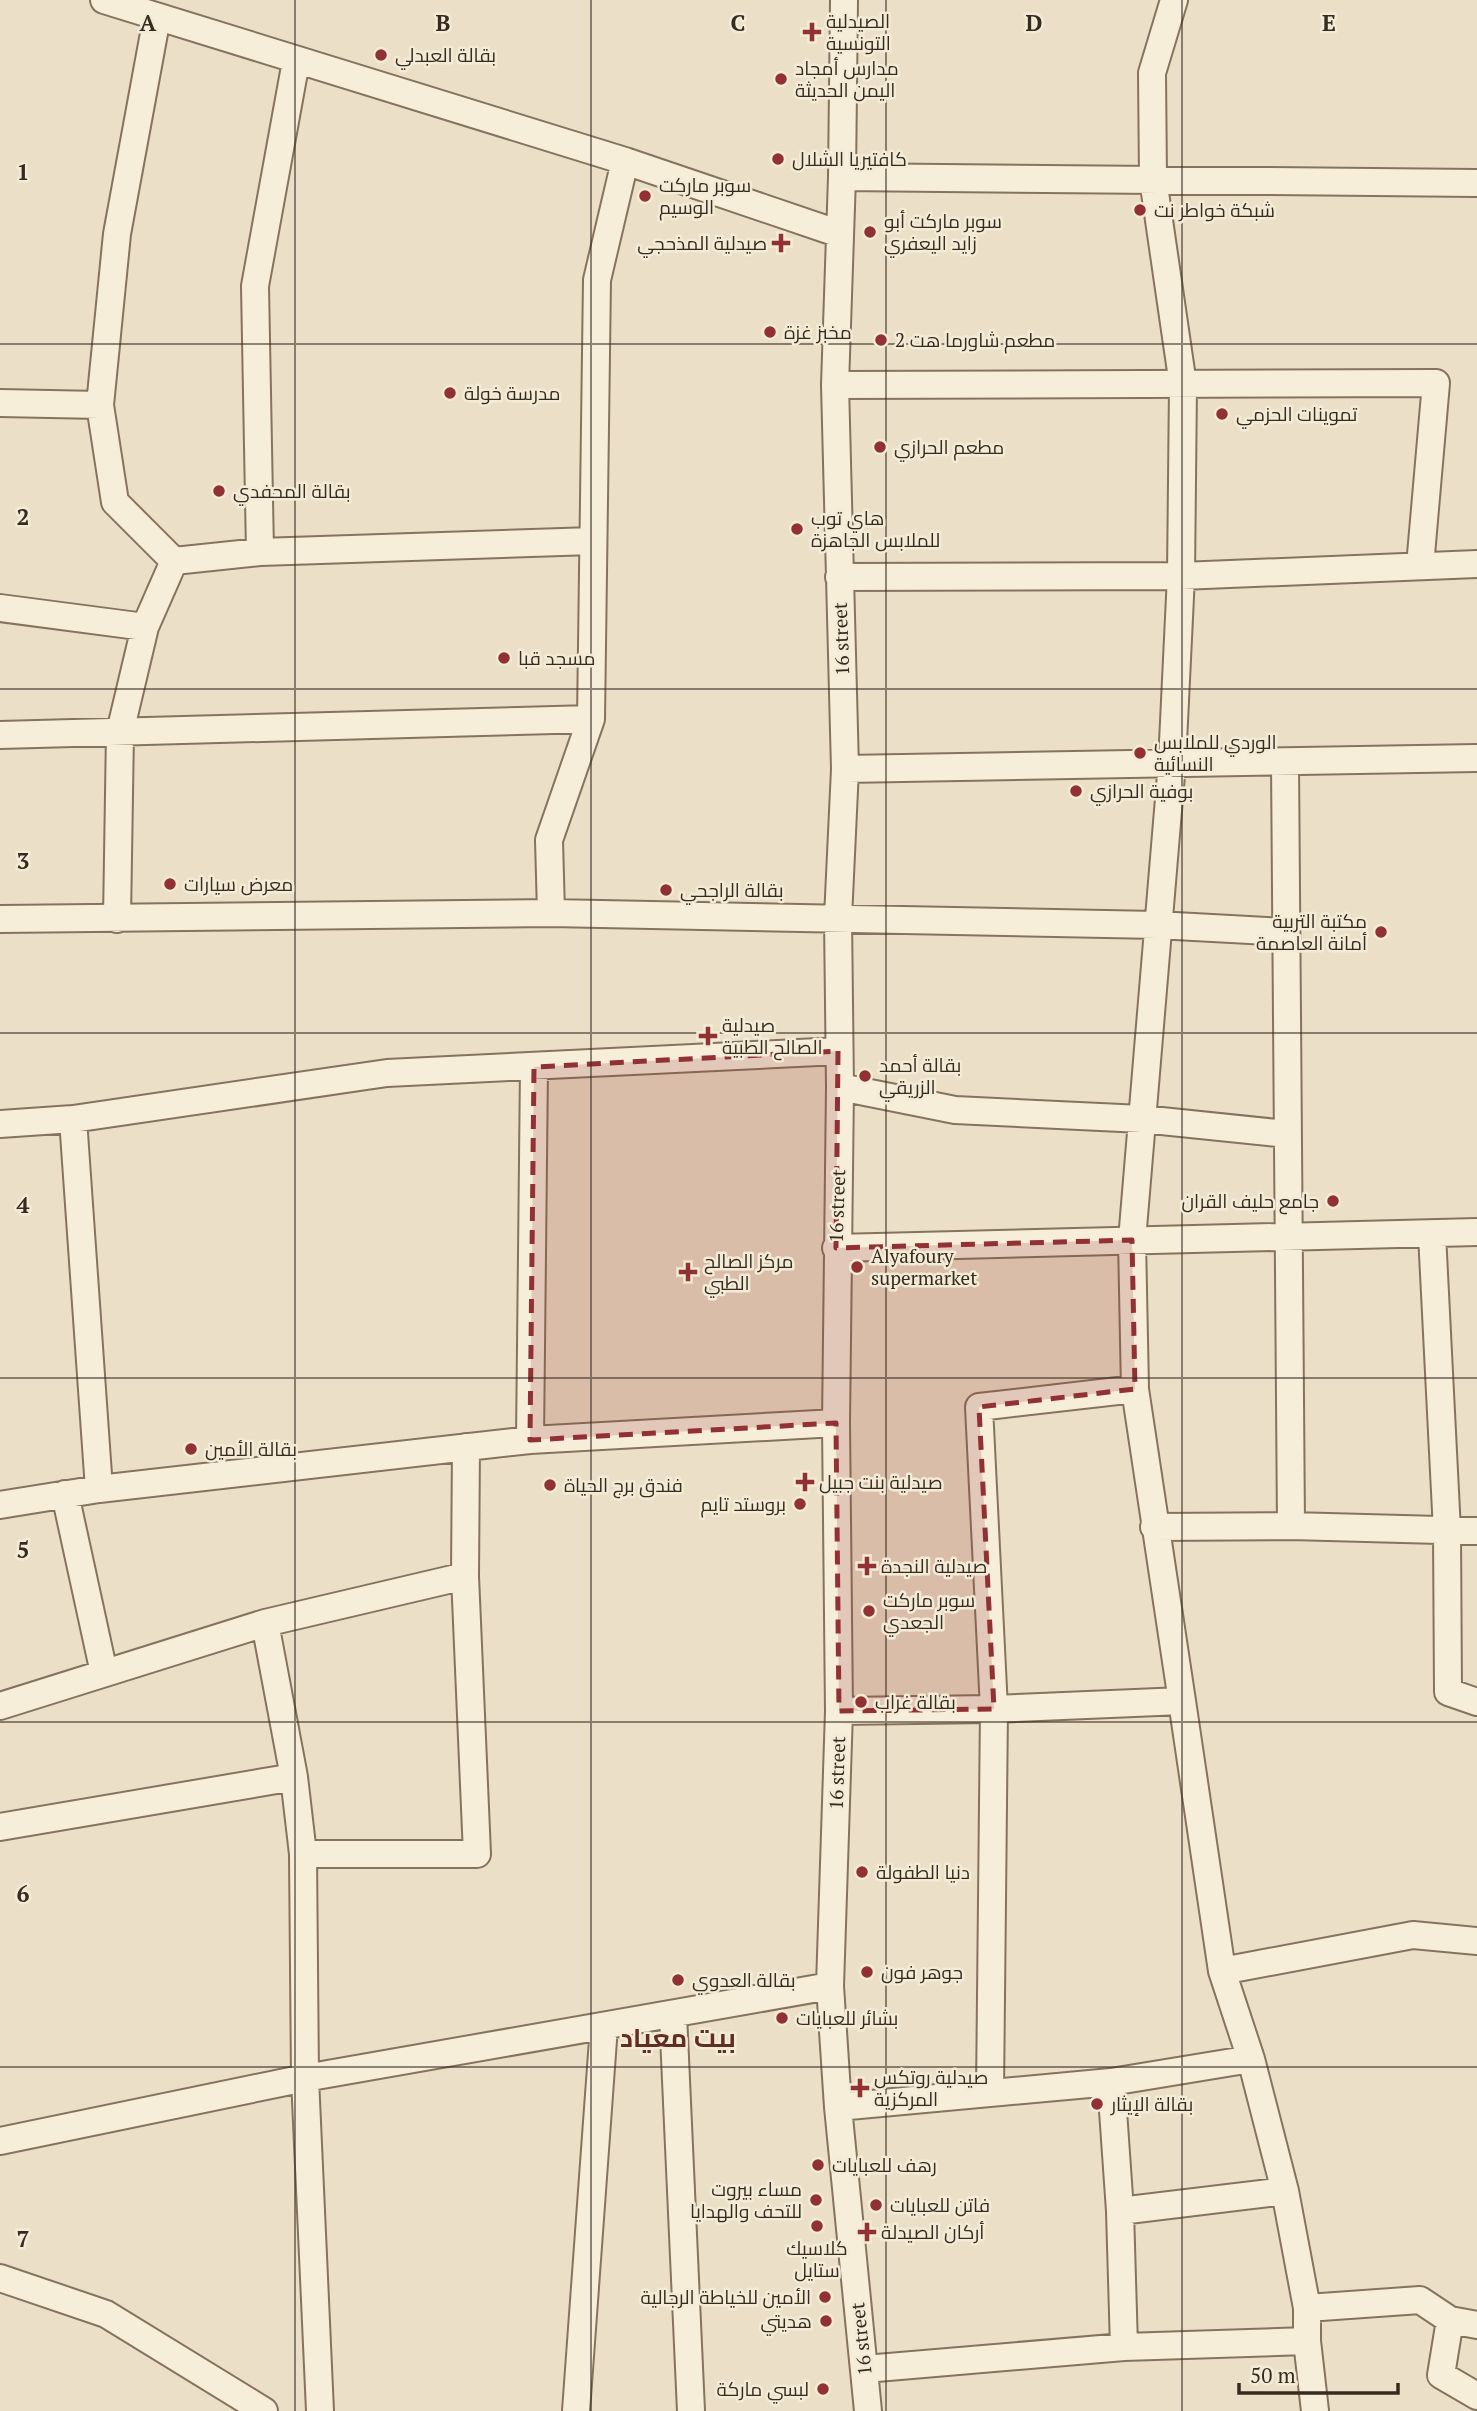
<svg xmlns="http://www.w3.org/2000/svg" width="1477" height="2411" viewBox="0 0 1477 2411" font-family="'PT Serif',Cairo,serif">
  <rect width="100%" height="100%" fill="#ebe0c7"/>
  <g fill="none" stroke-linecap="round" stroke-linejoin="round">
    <g stroke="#86735d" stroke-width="30">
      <path id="minor" d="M104 0 625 161 840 234
        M844 0 842 177 835 385 845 769 838 918 840 1087 836 1423 839 1711 830 1986 838 2107 868 2411
        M1174 0 1152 73 1153 179 1183 385 1181 576 1172 763 1132 1240 1135 1389 1182 1701
        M157 17 117 234 100 405 115 502 174 561
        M842 177 1477 183
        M835 385 1436 383 1420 566
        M0 403 100 405
        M260 552 255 286 296 61
        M174 561 260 552 593 541
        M839 577 1181 576 1477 564
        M0 608 145 627
        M0 735 591 719
        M1285 762 1291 1526
        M845 769 1477 758
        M551 913 549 840 591 719 597 280 625 161
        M0 919 551 913 1157 925 1285 932
        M117 919 120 732 145 627 174 561
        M840 1087 955 1110 1142 1119 1287 1134
        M73 1119 99 1489
        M0 1124 73 1119 387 1073 838 1051
        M1432 1234 1447 1531 1448 1692 1477 1702
        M836 1248 1477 1232
        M1135 1389 979 1407 994 1709 1182 1701 1222 1971 1251 2059 1285 2191 1307 2308V2341L1315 2411
        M530 1440 534 1067
        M65 1494 104 1673
        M0 1505 99 1489 530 1440 836 1423
        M1154 1527 1291 1526 1477 1531
        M265 1623 294 1777 303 1854 305 2078 320 2411
        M0 1706 265 1623 465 1576
        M839 1711 994 1709 990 2092
        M0 1827 294 1777
        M303 1854H477L465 1576 466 1447
        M1222 1971 1413 1935 1477 1941
        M673 2014 691 2411
        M838 2107 1111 2082 1251 2059
        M0 2141 305 2078 830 1986
        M1120 2211 1285 2191
        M0 2278 106 2314 264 2411
        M1307 2308 1420 2300 1450 2320 1477 2325
        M1450 2320 1441 2375 1477 2396
        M1124 2347 1307 2341
        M865 2369 1124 2347 1120 2211 1111 2082
        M576 2411 604 2026"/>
    </g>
    <use href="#minor" stroke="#f7eeda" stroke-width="26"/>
  </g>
  <path fill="#913133" fill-opacity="0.2" stroke="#913133" stroke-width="5" stroke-dasharray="14 9" stroke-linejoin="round" d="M838 1051 836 1248 1132 1240 1135 1389 979 1407 994 1709 839 1711 836 1423 530 1440 534 1067Z"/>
  <path fill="none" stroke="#372b20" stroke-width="2" stroke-opacity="0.55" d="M295 0V2411M591 0V2411M886 0V2411M1182 0V2411M0 344H1477M0 689H1477M0 1033H1477M0 1378H1477M0 1722H1477M0 2067H1477"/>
  <g fill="#913133" stroke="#f3ebd6" stroke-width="2.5">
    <path d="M808.5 21.5h7v7h7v7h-7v7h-7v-7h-7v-7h7z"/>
    <circle cx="381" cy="55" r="7"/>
    <circle cx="781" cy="79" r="7"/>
    <circle cx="778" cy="159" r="7"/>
    <circle cx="645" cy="196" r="7"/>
    <circle cx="1140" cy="210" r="7"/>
    <circle cx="870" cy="232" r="7"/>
    <path d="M777.5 232.5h7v7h7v7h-7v7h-7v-7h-7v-7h7z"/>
    <circle cx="770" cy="332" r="7"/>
    <circle cx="881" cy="340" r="7"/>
    <circle cx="450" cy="393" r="7"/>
    <circle cx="1222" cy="414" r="7"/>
    <circle cx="880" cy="447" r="7"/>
    <circle cx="219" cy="491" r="7"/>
    <circle cx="797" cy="529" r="7"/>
    <circle cx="504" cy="658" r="7"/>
    <circle cx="1140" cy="753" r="7"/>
    <circle cx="1076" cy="791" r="7"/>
    <circle cx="170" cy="884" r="7"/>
    <circle cx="666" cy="890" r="7"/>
    <circle cx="1381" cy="932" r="7"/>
    <path d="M704.5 1025.5h7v7h7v7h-7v7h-7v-7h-7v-7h7z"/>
    <circle cx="865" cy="1076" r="7"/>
    <circle cx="1333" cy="1201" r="7"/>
    <circle cx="857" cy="1267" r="7"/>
    <path d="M684.5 1261.5h7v7h7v7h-7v7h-7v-7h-7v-7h7z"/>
    <circle cx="191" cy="1449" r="7"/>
    <path d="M801.5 1471.5h7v7h7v7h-7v7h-7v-7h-7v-7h7z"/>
    <circle cx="550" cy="1485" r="7"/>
    <circle cx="800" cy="1504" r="7"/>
    <path d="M863.5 1555.5h7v7h7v7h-7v7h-7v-7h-7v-7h7z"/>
    <circle cx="869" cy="1611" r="7"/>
    <circle cx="861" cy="1702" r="7"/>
    <circle cx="862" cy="1872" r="7"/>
    <circle cx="867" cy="1972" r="7"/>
    <circle cx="678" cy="1980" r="7"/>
    <circle cx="782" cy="2018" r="7"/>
    <path d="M856.5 2077.5h7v7h7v7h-7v7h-7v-7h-7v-7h7z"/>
    <circle cx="1097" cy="2104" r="7"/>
    <circle cx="818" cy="2165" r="7"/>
    <circle cx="816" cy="2200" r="7"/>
    <circle cx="876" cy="2205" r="7"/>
    <circle cx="817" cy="2226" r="7"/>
    <path d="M863.5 2221.5h7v7h7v7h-7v7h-7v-7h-7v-7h7z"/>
    <circle cx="825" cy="2297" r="7"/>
    <circle cx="826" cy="2321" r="7"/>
    <circle cx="823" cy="2389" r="7"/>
  </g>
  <g text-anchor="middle" stroke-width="5" stroke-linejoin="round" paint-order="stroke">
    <g font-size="19" fill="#372b20" stroke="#f3ebd6" text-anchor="start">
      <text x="826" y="28">الصيدلية<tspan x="826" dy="22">التونسية</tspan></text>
      <text x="395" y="62">بقالة العبدلي</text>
      <text x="795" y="75">مدارس أمجاد<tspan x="795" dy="22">اليمن الحديثة</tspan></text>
      <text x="792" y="166">كافتيريا الشلال</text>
      <text x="659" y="192">سوبر ماركت<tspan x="659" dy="22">الوسيم</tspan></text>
      <text x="1154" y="217">شبكة خواطر نت</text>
      <text x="884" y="228">سوبر ماركت أبو<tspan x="884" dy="22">زايد اليعفري</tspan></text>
      <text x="767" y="250" text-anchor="end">صيدلية المذحجي</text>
      <text x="784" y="339">مخبز غزة</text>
      <text x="895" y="347">مطعم شاورما هت 2</text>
      <text x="464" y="400">مدرسة خولة</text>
      <text x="1236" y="421">تموينات الحزمي</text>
      <text x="894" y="454">مطعم الحرازي</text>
      <text x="233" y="498">بقالة المحفدي</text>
      <text x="811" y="525">هاي توب<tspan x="811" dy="22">للملابس الجاهزة</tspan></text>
      <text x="518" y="665">مسجد قبا</text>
      <text x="1154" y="749">الوردي للملابس<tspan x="1154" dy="22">النسائية</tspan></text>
      <text x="1090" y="798">بوفية الحرازي</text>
      <text x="184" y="891">معرض سيارات</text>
      <text x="680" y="897">بقالة الراجحي</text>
      <text x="1367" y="928" text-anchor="end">مكتبة التربية<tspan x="1367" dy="22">أمانة العاصمة</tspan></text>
      <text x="722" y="1032">صيدلية<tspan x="722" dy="22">الصالح الطبية</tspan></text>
      <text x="879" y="1072">بقالة أحمد<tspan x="879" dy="22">الزريقي</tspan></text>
      <text x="1319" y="1208" text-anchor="end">جامع حليف القران</text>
      <text x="871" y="1263">Alyafoury<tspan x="871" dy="22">supermarket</tspan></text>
      <text x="704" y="1268">مركز الصالح<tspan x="704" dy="22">الطبي</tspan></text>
      <text x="205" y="1456">بقالة الأمين</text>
      <text x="819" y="1489">صيدلية بنت جبيل</text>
      <text x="564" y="1492">فندق برج الحياة</text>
      <text x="786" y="1511" text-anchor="end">بروستد تايم</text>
      <text x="881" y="1573">صيدلية النجدة</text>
      <text x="883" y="1607">سوبر ماركت<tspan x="883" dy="22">الجعدي</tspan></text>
      <text x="875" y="1709">بقالة غراب</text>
      <text x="876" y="1879">دنيا الطفولة</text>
      <text x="881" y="1979">جوهر فون</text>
      <text x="692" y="1987">بقالة العدوي</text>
      <text x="796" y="2025">بشائر للعبايات</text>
      <text x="874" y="2084">صيدلية روتكس<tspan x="874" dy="22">المركزية</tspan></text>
      <text x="1111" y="2111">بقالة الإيثار</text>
      <text x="832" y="2172">رهف للعبايات</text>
      <text x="802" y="2196" text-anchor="end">مساء بيروت<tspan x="802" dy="22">للتحف والهدايا</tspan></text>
      <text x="890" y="2212">فاتن للعبايات</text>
      <text x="881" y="2239">أركان الصيدلة</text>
      <text x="817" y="2255" text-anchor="middle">كلاسيك<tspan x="817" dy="22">ستايل</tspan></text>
      <text x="811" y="2304" text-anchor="end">الأمين للخياطة الرجالية</text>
      <text x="812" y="2328" text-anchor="end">هديتي</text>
      <text x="809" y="2396" text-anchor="end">لبسي ماركة</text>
    </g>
    <g font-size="19" fill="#372b20" stroke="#f3ebd6">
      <text transform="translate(841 639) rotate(-92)" y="7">16 street</text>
      <text transform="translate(837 1206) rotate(-88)" y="7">16 street</text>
      <text transform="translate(837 1773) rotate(-88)" y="7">16 street</text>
      <text transform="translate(861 2339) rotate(-96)" y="7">16 street</text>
    </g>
    <g font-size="26" font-weight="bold" fill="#612f22" stroke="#f3ebd6">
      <text x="678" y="2047">بيت معياد</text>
    </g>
  </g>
  <g font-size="23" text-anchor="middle" font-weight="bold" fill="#372b20" stroke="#f3ebd6" stroke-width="5" stroke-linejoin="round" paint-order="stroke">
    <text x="148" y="31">A</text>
    <text x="443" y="31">B</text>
    <text x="738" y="31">C</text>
    <text x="1034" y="31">D</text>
    <text x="1329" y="31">E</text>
    <text x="23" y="180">1</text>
    <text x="23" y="525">2</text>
    <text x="23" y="869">3</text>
    <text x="23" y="1213">4</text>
    <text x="23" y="1558">5</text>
    <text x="23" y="1902">6</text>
    <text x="23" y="2247">7</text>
  </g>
  <path d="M1239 2383v10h159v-10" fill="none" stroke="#372b20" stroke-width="3.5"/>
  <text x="1250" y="2383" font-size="21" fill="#372b20" stroke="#f3ebd6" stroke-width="5" paint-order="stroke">50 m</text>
</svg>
